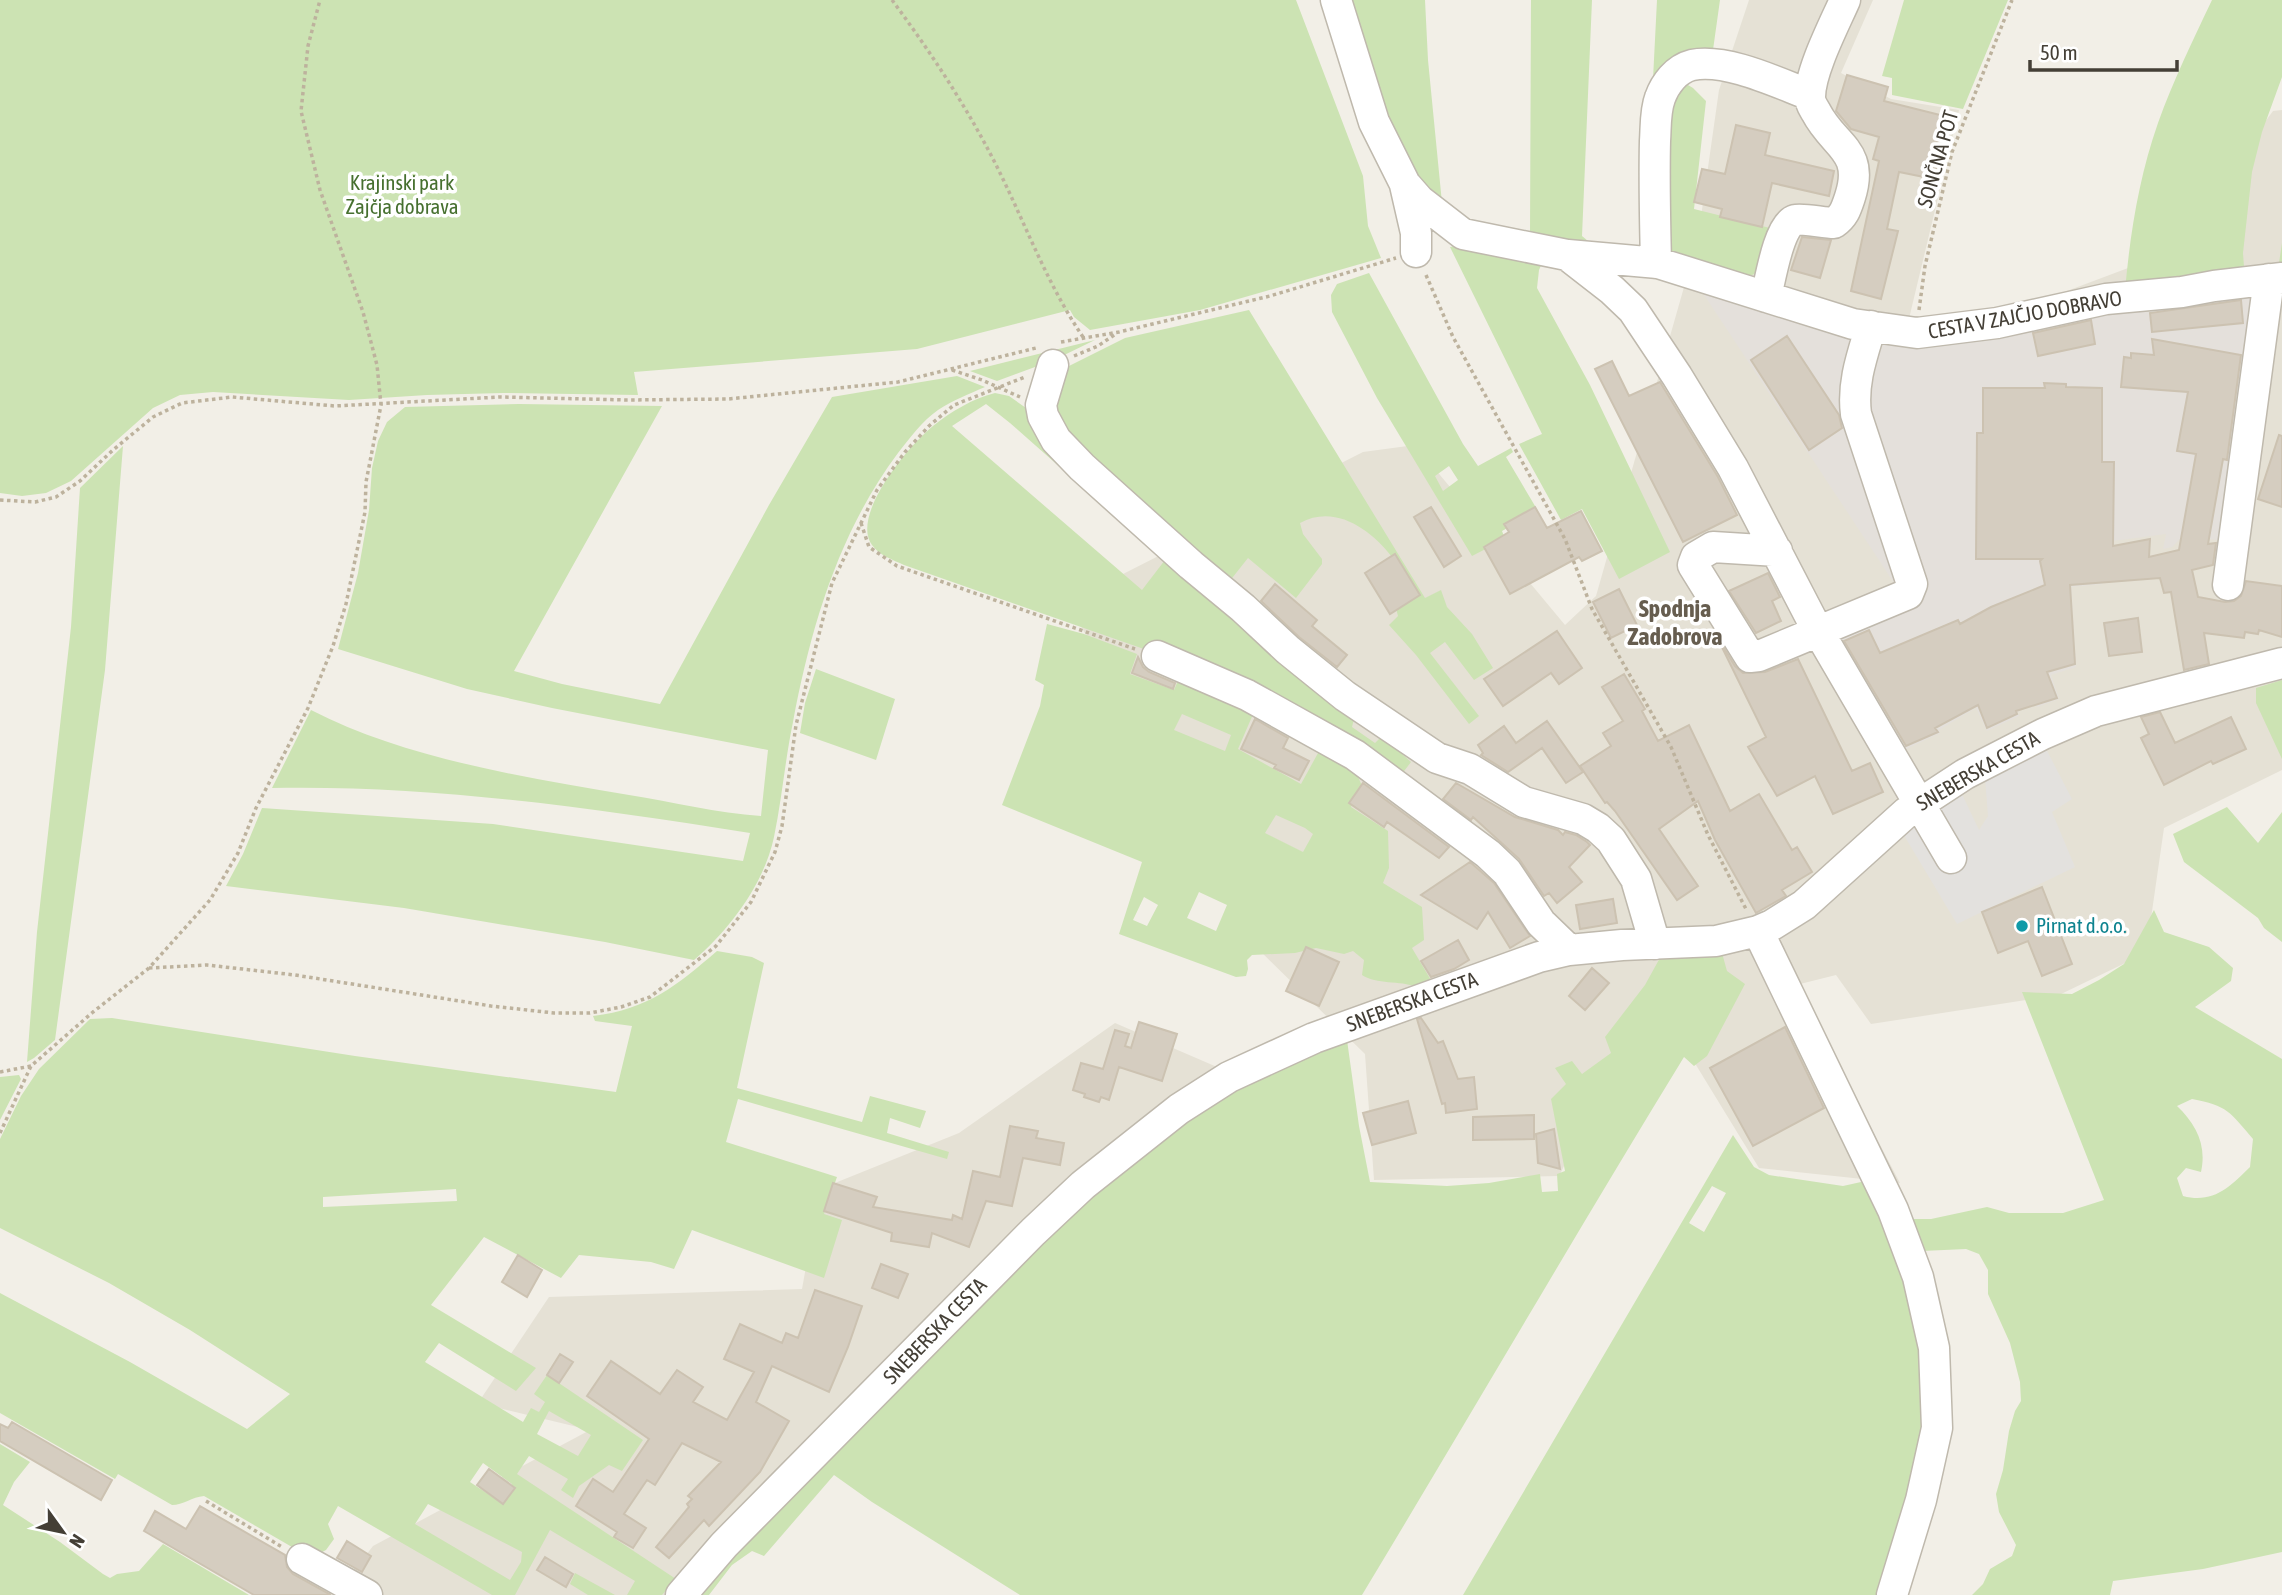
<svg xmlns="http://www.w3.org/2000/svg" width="2282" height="1595" viewBox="0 0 2282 1595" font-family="'Asap Condensed',sans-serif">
  <rect width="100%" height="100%" fill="#f2efe7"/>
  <path fill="#e5e1d5" d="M1749 0H1873L1841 73 1891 99 1959 110 1907 327 2043 300 2168 253 2273 111 2282 110V770L2164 828 2146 953 2059 995 1871 1024 1836 975 1796 985 1900 1183 1759 1168 1696 1065 1655 986 1559 1176 1374 1180 1365 1054 1253 944 1068 602 1363 452 1415 445 1565 625 1596 596 1698 238 1719 90Z
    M1115 1023 1217 1067 702 1550 666 1595H335L373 1546 590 1430 478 1403 549 1297 802 1289 820 1189 959 1133Z"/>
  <path fill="#e4e0db" d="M1695 281 1899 338 2262 290 2222 539 2218 540 2182 537 2172 547 2163 549 2166 534 2105 542 2100 562 2102 584 2071 587 2076 667 2051 675 2059 699 2037 707 2028 686 2011 693 2019 716 1987 731 1976 708 1939 730 1940 733 1900 752 1837 640 1896 586Z"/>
  <path fill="#cce3b3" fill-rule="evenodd" d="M0 0H1296L1363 176 1368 226 1381 258 1200 310 1090 330 1074 317 1070 310 917 349 634 372 638 395 503 393 427 395 349 400 213 392 180 395 153 408 71 481 46 493 22 496 0 493Z
    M1345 0H1425L1428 60 1442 203 1437 208 1393 150Z
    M1531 0H1592L1582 236 1588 241 1640 246 1646 242 1641 257 1530 233Z
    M1657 0H1720L1712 57 1653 79Z
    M1904 0H2008L1963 109 1892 95V78L1882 76Z
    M2212 0H2282V77L2262 132 2252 172 2243 253 2244 267 2279 263 2282 243V272L2125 291C2130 234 2139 177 2158 123 2173 81 2193 40 2212 0Z
    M1683 82 1693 88 1706 101 1694 209 1770 228 1762 270 1750 276 1670 259 1663 120Z
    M1461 245 1544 259 1539 270 1537 288 1590 385 1670 552 1619 579 1582 509 1561 520 1519 444 1542 434 1450 247Z
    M1369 273 1463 444 1478 466 1511 448 1513 452 1506 457 1538 511 1502 531 1505 539 1472 556 1377 398 1332 312 1331 295 1337 284ZM1449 466 1458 480 1443 491 1435 476Z
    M1249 310 1425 598 1441 590 1447 607 1472 634 1493 668 1474 680 1445 642 1430 653 1479 716 1469 724 1416 655 1389 625 1398 616 1394 601 1392 557C1370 529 1335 504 1300 523L1303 534 1322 559V564L1296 598 1248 558 1225 587 1059 437 1049 385 1059 371 1125 338Z
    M1095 340 1054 360 997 381 970 371Z
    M957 376 985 387C969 394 953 400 938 410 922 421 910 438 898 453 839 532 811 626 793 722 785 760 782 799 774 837 764 884 730 929 694 960L605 942 404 908 226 886 243 854 262 808 493 824 743 861 750 833C592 808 433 785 272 788L311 710C406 759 524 777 629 795 673 802 717 813 761 816L768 750 552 708 467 689 338 649 358 573 369 510 372 468 378 441 387 422 405 407 519 404 662 406 514 671 562 684 660 704 769 505 832 397Z
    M995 393 1009 396 1026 408 1354 719 1352 727 1375 743 1382 736 1411 762 1398 779 1181 662 904 565C893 560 879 555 872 545 850 515 910 444 933 426 952 411 972 399 995 393ZM986 404 1010 423 1165 560 1142 590 952 426Z
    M123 446 105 670 55 1040 34 1058 27 1062 37 932 71 627 80 488Z
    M1047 624 1084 634 1137 654 1130 674 1174 690 1182 672 1254 712 1238 749 1301 784 1323 744 1350 758 1362 786 1351 807 1388 831 1389 868 1383 883 1422 907 1424 940 1412 948 1432 982 1417 987C1399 980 1377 985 1362 975L1364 960 1353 951 1344 954 1316 948 1295 953 1252 955 1247 960 1248 969 1246 976 1236 977 1119 934 1142 862 1002 805 1040 706 1044 685 1035 680ZM1182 714 1231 735 1225 751 1174 730ZM1276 815 1305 828 1313 834 1303 852 1265 833ZM1199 892 1227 905 1216 931 1187 918ZM1144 897 1158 905 1147 926 1133 920Z
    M816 669 895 699 876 760 800 733 805 703Z
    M2282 680V759L2256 703V688Z
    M2227 807 2258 843 2282 812V942L2264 928 2258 918 2184 862 2173 834Z
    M2154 910 2164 932 2209 947 2233 968 2231 981 2195 1007 2282 1059V1552L2203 1569 2113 1581 2110 1595H1972L1983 1584 1990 1569 2012 1556 2016 1545 1999 1512 1996 1494 2003 1470 2009 1431 2015 1411 2021 1401 2020 1382 2010 1343 1988 1294V1270L1979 1254 1966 1249 1922 1251 1911 1219H1931L1987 1207 2009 1213H2063L2104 1200 2022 992 2072 994 2099 980 2124 964ZM2192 1099C2227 1105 2231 1113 2253 1139L2250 1167C2230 1187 2213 1204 2183 1196L2177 1178 2186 1168 2201 1172C2207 1145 2196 1124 2177 1106Z
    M717 951 752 957 764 963 737 1088 862 1122 870 1096 926 1111 920 1128 890 1118 887 1133 949 1152 947 1159 738 1099 726 1142 837 1177 824 1214 842 1220 824 1278 692 1230 674 1269 651 1262 579 1255 561 1278 484 1237 431 1305 536 1368 516 1391 439 1343 425 1362 523 1422 531 1408 539 1412 545 1402 534 1394 547 1375 643 1440 622 1471 609 1465 579 1486 573 1498 561 1490 568 1479 529 1456 517 1474 676 1579 662 1595H627L635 1581 550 1530 515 1595H492L338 1506 328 1524 334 1539 326 1550 311 1558 204 1496C192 1497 183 1505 172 1505L118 1474 115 1479 0 1413V1293L130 1362 247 1429 290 1394 190 1330 109 1283 0 1228V1139L21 1096 39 1069 90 1019 112 1018 355 1056 616 1092 632 1026 595 1021 593 1016C649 1009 676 986 717 951ZM456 1189 457 1201 323 1207V1197ZM549 1411 591 1435 578 1456 537 1434ZM483 1463 512 1484 500 1502 470 1482ZM428 1504 522 1552 521 1562 510 1580 415 1524Z
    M1722 953 1727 971 1745 984 1707 1056 1694 1066 1684 1057C1575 1235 1470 1416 1362 1595H1020L872 1502 834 1475 764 1556 752 1551 732 1565 709 1595H695L1089 1194 1237 1084 1347 1040 1359 1126 1370 1182 1447 1186 1489 1183 1540 1174 1542 1192 1558 1191 1557 1174 1565 1171 1551 1099 1566 1084 1555 1068 1572 1061 1582 1074 1611 1053 1605 1037 1645 985 1661 956Z
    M19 1075 21 1079 0 1120V1077Z
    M1733 1135 1754 1167 1769 1175 1843 1186 1879 1178 1940 1394 1889 1595H1463ZM1712 1186 1726 1193 1704 1232 1689 1223Z
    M0 1444 30 1462 14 1482 3 1505 60 1542 103 1574 110 1578 117 1574 139 1571 163 1544 249 1595H0Z
    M575 1573 615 1595H588L570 1584Z"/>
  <path fill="#e3e1de" d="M2044 745 2072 799 2052 812 2075 867 1957 924 1899 827 1960 790 1979 830 1988 816 1985 778Z"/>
  <path fill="#d5cdc0" stroke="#ccc2b1" stroke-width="2" d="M1847 75 1888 87 1884 101 1944 116 1932 164 1937 165 1934 179 1899 172 1887 229 1898 231 1881 299 1851 291 1879 161 1873 159 1879 137 1851 129 1836 111Z
    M1736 125 1770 133 1765 155 1834 171 1829 196 1772 183 1762 227 1720 217 1722 209 1694 202 1702 169 1725 174Z
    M1802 237 1831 240 1820 278 1791 270Z
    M2241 300 2243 323 2152 332 2150 313Z
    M2091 320 2095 344 2038 356 2033 333Z
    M1787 336 1839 415 1842 428 1809 450 1751 360Z
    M2152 339 2241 355 2227 460 2223 459 2208 544 2216 543 2213 565 2192 570 2198 597 2225 602 2234 601 2241 596 2246 581 2282 586V637L2259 630 2258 634 2245 632 2244 638 2204 633 2209 664 2184 670 2171 592 2164 593 2160 578 2070 585 2075 664 2047 672 2057 698 2016 711 2017 714 1987 728 1978 705 1935 728 1938 732 1906 746 1844 641 1869 630 1880 653 1958 620 1960 624 1991 607 2045 585 2040 561 2042 559H1976L1977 433H1983V388H2045L2044 383 2066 384V387L2102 388V462H2114L2113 546 2150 539 2149 557 2179 550 2196 454 2177 451 2188 392 2121 387 2124 357 2131 358V353L2154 355Z
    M1612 361 1629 396 1660 382 1718 477 1737 515 1683 542 1595 369Z
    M2279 435 2282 436V507L2258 499Z
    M1431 507 1461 556 1444 567 1414 517Z
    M1535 507 1547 528 1581 511 1602 551 1582 561 1579 557 1510 594 1484 547 1509 532 1504 524Z
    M1395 554 1420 595 1390 614 1365 573Z
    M1768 573 1780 597 1772 601 1781 621 1756 633 1729 591Z
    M1275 584 1317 620 1312 626 1347 655 1337 667 1299 637 1261 601Z
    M1619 589 1637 625 1611 638 1593 602Z
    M2138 618 2142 652 2109 656 2104 623Z
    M1557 631 1582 668 1559 684 1551 673 1503 706 1484 679Z
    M1716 635 1735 666 1743 673 1765 672 1798 659 1852 771 1870 763 1883 792 1833 814 1815 776 1777 796 1748 747 1766 737Z
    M1138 657 1143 667 1149 672 1175 683 1173 689 1132 673Z
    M1624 674 1645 709 1642 711 1658 741 1689 725 1730 811 1759 794 1792 850 1797 847 1812 872 1782 890 1786 896 1756 913 1715 840 1698 801 1659 829 1698 886 1677 900 1615 811 1607 802 1605 803 1580 766 1611 746 1603 733 1623 721 1602 687Z
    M2160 712 2175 743 2231 717 2246 749 2213 764 2211 761 2164 785 2141 738 2149 734 2141 717Z
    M1255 719 1288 738 1283 748 1309 761 1299 780 1274 768 1276 765 1241 749Z
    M1547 721 1583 772 1566 783 1542 748 1508 772 1481 755 1483 753 1478 745 1504 726 1516 743Z
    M1363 783 1449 847 1439 858 1387 822 1384 827 1349 803Z
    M1456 783 1515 817 1558 830 1563 835 1565 832 1576 835 1587 842 1590 845 1569 867 1582 882 1557 903 1549 893 1544 896 1519 859 1473 817 1471 820 1443 799Z
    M1470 862 1494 883 1530 936 1510 948 1488 912 1477 929 1421 895Z
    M2042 887 2072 964 2042 976 2028 941 1998 953 1982 912Z
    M1613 899 1617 923 1580 929 1576 905Z
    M1458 940 1469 960 1454 969 1431 977 1421 961Z
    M1306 947 1339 962 1319 1006 1286 991Z
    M1592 968 1609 983 1585 1010 1569 996Z
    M1421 1018 1438 1043 1443 1041 1458 1079 1474 1077 1477 1109 1446 1113 1445 1103 1442 1104 1417 1019Z
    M1139 1022 1177 1034 1162 1081 1119 1067 1109 1100 1101 1097 1099 1102 1084 1097 1085 1094 1073 1090 1081 1063 1103 1069 1115 1030 1129 1034 1125 1046 1131 1048Z
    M1785 1027 1824 1108 1753 1146 1710 1068Z
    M1408 1101 1416 1133 1372 1145 1363 1113Z
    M1534 1115V1139L1473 1140V1117Z
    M1010 1126 1038 1131 1036 1138 1064 1143 1060 1165 1023 1158 1012 1206 986 1201 969 1247 932 1233 929 1247 891 1241 892 1233 824 1211 833 1183 877 1197 873 1207 952 1220 953 1215 962 1219 973 1171 1000 1177Z
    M1554 1129 1560 1169 1538 1163 1536 1134Z
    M518 1255 542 1270 527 1297 502 1282Z
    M881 1264 908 1274 898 1298 872 1288Z
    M815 1290 862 1306 848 1347 829 1392 772 1366 756 1402 789 1421 760 1472 709 1526 704 1520 669 1558 656 1547 689 1507 687 1504 692 1499 688 1496 721 1462 682 1443 655 1485 647 1480 624 1514 646 1528 633 1548 614 1537 617 1532 576 1506 593 1479 613 1492 649 1439 587 1396 611 1361 660 1394 677 1370 703 1387 693 1402 727 1420 754 1372 724 1359 740 1324 782 1343 786 1333 798 1338Z
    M560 1354 573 1362 559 1383 547 1375Z
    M12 1422 112 1480 101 1500 0 1441V1424L8 1428Z
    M489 1469 515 1488 503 1504 477 1485Z
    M200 1506 285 1555 287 1567 293 1574 331 1595H254L144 1531 155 1511 186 1529Z
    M347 1541 371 1556 362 1572 337 1558Z
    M545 1557 573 1574 566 1587 537 1570Z"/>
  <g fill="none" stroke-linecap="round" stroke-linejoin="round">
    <g stroke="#bfb9ad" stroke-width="33">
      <path id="minor" d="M1336 0 1374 122 1405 184 1419 200 1463 234 1567 255 1612 290 1633 310 1677 376 1733 468 1813 622 1951 858
        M1405 185 1416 233V252
        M1568 255 1658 263 1853 324 1917 333 1997 323 2106 299 2182 292 2214 286 2282 278
        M1656 263C1655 222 1654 182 1655 141 1656 127 1655 111 1660 98 1665 84 1676 69 1692 65 1727 58 1778 83 1810 95
        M1766 297C1770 281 1779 224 1795 220 1803 218 1824 223 1834 223 1844 216 1846 209 1850 197 1865 150 1834 147 1816 112 1813 107 1810 103 1810 97 1810 71 1834 25 1845 0
        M1053 365 1041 405 1043 416 1056 440 1082 467 1191 565 1243 608 1288 650 1345 696 1437 758 1470 769 1524 802 1583 819 1598 828 1611 840 1636 879 1655 944
        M1777 551 1713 547 1696 557 1693 565 1750 657 1759 656 1908 594 1912 584 1856 414C1852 383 1862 356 1871 326
        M2228 585 2269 279
        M1157 656 1247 695 1355 755 1488 854 1507 872 1541 923 1569 950
        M1758 931 1893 1210 1918 1277 1934 1348 1937 1428 1921 1500 1892 1595
        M302 1559 367 1595
        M681 1595 724 1545 1033 1232 1083 1185 1179 1109 1229 1077 1314 1038 1539 957 1569 950 1622 945 1716 941 1758 931 1772 925 1804 905 1907 812 1965 774 2043 734 2096 711 2282 663"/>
    </g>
    <path stroke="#bdb29d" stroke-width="3.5" stroke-dasharray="3.5 3.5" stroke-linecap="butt" d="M892 0C929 50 963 101 992 157 1023 217 1045 281 1083 337
      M1426 275 1453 337 1565 539 1592 609 1671 747 1708 835 1747 911
      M1919 310 1925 266 1952 152 2012 0
      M1061 342 1119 332 1270 296 1396 258
      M1074 356 1098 346 1117 333
      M952 370 982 380 1020 397
      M0 500 35 502 56 497 80 481 113 450 153 417 182 403 232 397 335 406 500 397 626 400 728 399 898 382 1036 348
      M861 523 869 547 897 566 1135 649
      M149 968 207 965 295 975 491 1006 554 1013H590L621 1007 650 997 716 946 751 902 775 852 782 826 796 725 832 583 877 490 905 452 929 426 954 405 1025 377
      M0 1072 31 1066
      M0 1133 31 1066 93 1012 149 968 210 900 238 853 256 808 308 708 333 646 346 604 365 512 366 482 381 405 377 365 363 312 320 190 301 111 308 46 320 0
      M206 1501 282 1547"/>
    <use href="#minor" stroke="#fff" stroke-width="30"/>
  </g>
  <circle fill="#0f9aa8" stroke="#fff" stroke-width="2.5" cx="2022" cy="926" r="7"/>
  <g text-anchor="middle" stroke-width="7" stroke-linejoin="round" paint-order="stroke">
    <g font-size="21" fill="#443f36" stroke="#fff">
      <text transform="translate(1938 159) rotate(-74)" y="7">SONČNA POT</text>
      <text transform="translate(2025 315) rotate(-10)" y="7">CESTA V ZAJČJO DOBRAVO</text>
      <text transform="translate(1978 771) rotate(-30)" y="7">SNEBERSKA CESTA</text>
      <text transform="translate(1412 1002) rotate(-20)" y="7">SNEBERSKA CESTA</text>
      <text transform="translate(935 1331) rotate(-46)" y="7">SNEBERSKA CESTA</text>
    </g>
    <g font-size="21" fill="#46702f" stroke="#fff">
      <text x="402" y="190">Krajinski park<tspan x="402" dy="24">Zajčja dobrava</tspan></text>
    </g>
    <g font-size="21" fill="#0d838f" stroke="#fff" text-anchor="start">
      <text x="2036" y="933">Pirnat d.o.o.</text>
    </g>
    <g font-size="24" font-weight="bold" fill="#665d4f" stroke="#fff">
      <text x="1675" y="617">Spodnja<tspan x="1675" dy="28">Zadobrova</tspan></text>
    </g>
  </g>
  <g transform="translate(63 1532) rotate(123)" stroke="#ffffff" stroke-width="5" paint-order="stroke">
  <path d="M0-5L12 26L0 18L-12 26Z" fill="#443f36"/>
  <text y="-10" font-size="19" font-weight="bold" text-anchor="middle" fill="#443f36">N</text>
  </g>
  <path d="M2030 60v10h147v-10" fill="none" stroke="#443f36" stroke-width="3.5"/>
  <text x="2040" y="60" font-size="21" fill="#443f36" stroke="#ffffff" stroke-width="5" paint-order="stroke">50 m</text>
</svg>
